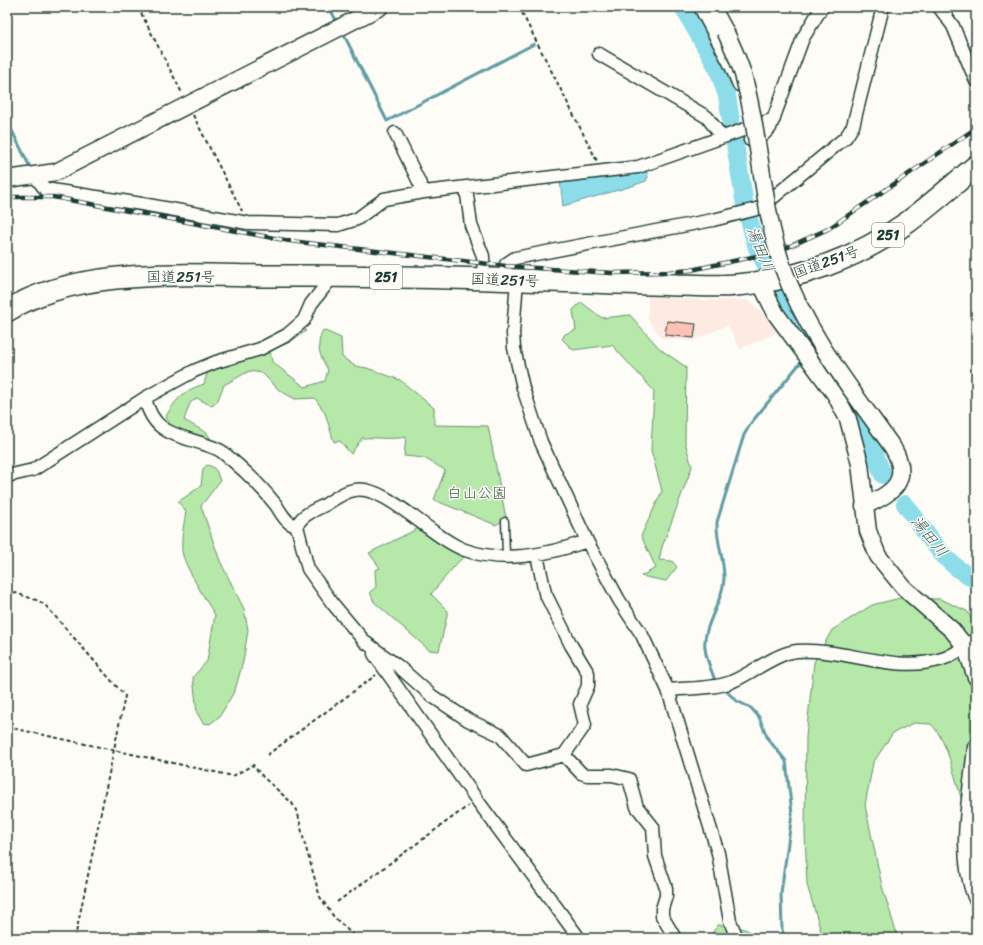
<svg xmlns="http://www.w3.org/2000/svg" width="983" height="945" viewBox="0 0 983 945" font-family="Sriracha,'Klee One',sans-serif">
  <rect width="100%" height="100%" fill="#fdfcf7"/>
  <filter id="ink" filterUnits="userSpaceOnUse"><feTurbulence type="fractalNoise" baseFrequency=".025" numOctaves="2"/><feDisplacementMap in="SourceGraphic" scale="8" xChannelSelector="R" yChannelSelector="G"/><feConvolveMatrix kernelMatrix="1 2 1 2 8 2 1 2 1" color-interpolation-filters="sRGB"/></filter>
  <g filter="url(#ink)">
    <path fill="#fdebe3" d="M648 295 695 300H747L759 309 778 332 740 349 728 325 692 341 662 338 648 320Z"/>
    <path fill="#b5e8a9" stroke="#6a926e" d="M581 302 602 318 630 315 660 349 686 367 685 442 692 467 662 547 659 560 672 561 677 567 666 581 641 576 656 568 641 536 662 491 651 450 654 391 612 345 573 350 562 339 565 334 576 330 573 310Z
      M301 328 306 331 290 342 270 350 272 362 305 387 325 381 328 370C320 356 315 346 323 330L341 338 342 357 355 366 367 368 400 380 434 408V425L488 426 506 518 496 525 434 500 445 470 424 458 404 456 406 437C391 440 377 437 362 438L351 454 340 441 334 442 325 413 315 398 295 399 279 390 262 373 249 371 224 385 217 402 212 406 197 398 190 403 184 420 207 433 214 444C197 438 171 435 166 416 178 397 183 391 204 384L209 367Z
      M207 465C217 467 217 473 220 481L201 506 220 561 244 609 248 630 243 662 235 690 220 716 210 724 203 723 197 713 193 677 207 661 215 615C207 602 183 564 182 551 181 538 184 524 186 511L178 502 201 486 203 469Z
      M421 527 468 554 458 562 431 594 448 611 439 651 429 650 374 602 370 592 376 587 375 570 380 568 369 553Z
      M900 598 940 599 967 611 976 627V832C972 825 967 817 965 810 956 785 949 742 931 724L914 723 893 733 873 763 865 805 882 886 898 938H823L807 885 805 832 806 737 814 662 832 630 872 605Z
      M718 925C731 925 749 927 757 938H713V932Z"/>
    <path fill="#8ddce9" stroke="#619ca1" d="M646 169 648 177 646 181 632 186 563 206 560 180Z"/>
    <g fill="none" stroke-linecap="round" stroke-linejoin="round">
      <path stroke="#619ca1" stroke-width="3" d="M329 7 337 22
        M343 33 387 121 534 44
        M7 121 30 167
        M715 680C711 670 706 659 705 648 702 627 724 600 724 577 724 558 716 541 717 522L744 435 751 423 801 362
        M728 693 737 701 751 708 759 717 768 739 786 761 792 814 781 893 782 930 785 938"/>
      <path stroke="#8ddce9" stroke-width="18" d="M683 7 718 69 727 96 745 205 757 248 794 319 864 428 883 475
        M905 504C925 531 944 565 976 580"/>
    </g>
    <path fill="#fcc2b3" stroke="#1f3d34" d="M667 321 696 324 694 338 665 335Z"/>
    <g fill="none" stroke-linecap="round" stroke-linejoin="round">
      <g stroke="#1f3d34" stroke-width="9">
        <path id="lane" d="M505 521 506 556"/>
      </g>
      <g stroke="#1f3d34" stroke-width="15">
        <path id="street" d="M700 7 731 66 739 85
          M939 7 953 26 976 81
          M599 54 707 117 722 137
          M395 133 424 192
          M750 140 762 136 770 128 803 38 822 7
          M34 175 45 189 142 204 248 223 338 225 357 219 384 199 424 192 638 167 774 119
          M466 187 471 225 483 256 484 279
          M505 279 506 264 515 258 713 220 757 209 763 206 846 137 853 126 883 7
          M517 280 513 333 514 348 523 388 541 442 587 541 619 600 642 635 668 690 718 853 730 921 737 938
          M145 398C153 433 174 434 204 444 209 446 216 448 221 451 240 466 261 486 276 505 281 513 287 525 297 526
          M7 476 33 470 145 398 194 371 216 362 260 349 287 335 304 320 311 304 333 276
          M537 555 545 593 571 645 588 673V686L580 704 585 725 564 755 526 765 500 735 468 720 432 696 398 666 365 642 333 604 308 569 297 526C301 515 315 510 325 505 334 499 345 491 355 490 385 484 433 539 465 550 504 564 550 554 587 541
          M374 650V654L477 800 579 938
          M668 690C686 688 715 689 731 682 751 674 776 653 797 651 846 648 894 674 942 659 954 656 966 645 976 639
          M564 755 581 773 587 775H612L629 779 637 807 653 827 655 856 666 888V896L662 909V916L675 938"/>
      </g>
      <g stroke="#1f3d34" stroke-width="19">
        <path id="secondary" d="M712 7 725 31
          M7 179 56 172 380 7
          M760 282 776 314 835 394 848 419 860 464 868 531 878 556 904 588 952 630 965 646 976 677
          M864 506C892 494 912 481 893 448
          M976 747C972 793 958 853 976 897"/>
      </g>
      <g stroke="#1f3d34" stroke-width="24">
        <path id="highway" d="M7 311C79 265 194 276 277 276 411 275 544 281 678 285 697 285 717 287 736 285 798 280 858 258 908 222 931 205 953 185 976 166"/>
      </g>
      <path stroke="#1f3d34" stroke-width="2" stroke-dasharray="4 3" stroke-linecap="butt" d="M138 7 182 93
        M519 7 597 161
        M193 115 242 211
        M7 590 39 601 46 606 125 696 75 938
        M7 727 233 776 253 765 263 777 292 803 298 814 304 841 320 897 334 917 356 938
        M267 755 376 675
        M337 902 468 806"/>
      <use href="#lane" stroke="#fdfcf7" stroke-width="6"/>
      <use href="#street" stroke="#fdfcf7" stroke-width="12"/>
      <use href="#secondary" stroke="#fdfcf7" stroke-width="16"/>
      <use href="#highway" stroke="#fdfcf7" stroke-width="21"/>
      <g stroke="#1f3d34" stroke-width="4.5">
        <path id="rail" d="M7 197H53L290 241 506 266 611 273 668 272 691 270 757 256 786 248 828 229 976 128"/>
      </g>
      <use href="#rail" stroke="#fdfcf7" stroke-width="3" stroke-dasharray="9" stroke-linecap="butt"/>
      <g stroke="#1f3d34" stroke-width="19" stroke-linecap="butt">
        <path id="secondary-bridge" d="M725 31C733 48 741 64 745 82 761 143 762 208 783 268 807 335 853 391 893 448"/>
      </g>
      <use href="#secondary-bridge" stroke="#fdfcf7" stroke-width="16"/>
    </g>
  </g>
  <g text-anchor="middle" stroke-width="3" stroke-linejoin="round" paint-order="stroke">
    <g fill="#fdfcf7" stroke="#62766e" stroke-width="1">
      <rect x="872" y="223" width="32" height="24" rx="3"/>
      <rect x="370" y="265" width="32" height="24" rx="3"/>
    </g>
    <g font-size="14" font-weight="bold" fill="#1f3d34">
      <text x="888" y="240">251</text>
      <text x="386" y="282">251</text>
    </g>
    <g font-size="15" fill="#1f3d34" stroke="#fdfcf7">
      <text transform="translate(826 262) rotate(-20)" y="5">国道251号</text>
      <text x="181" y="282">国道251号</text>
      <text transform="translate(505 280) rotate(2)" y="5">国道251号</text>
    </g>
    <g font-size="15" fill="#3d5f4b" stroke="#fdfcf7">
      <text x="477" y="498">白山公園</text>
    </g>
    <g font-size="16" font-style="italic" fill="#355d58" stroke="#fdfcf7">
      <text transform="translate(761 249) rotate(68)" y="6">湯田川</text>
      <text transform="translate(930 536) rotate(51)" y="6">湯田川</text>
    </g>
  </g>
  <rect width="983" height="945" fill="none" stroke="#fdfcf7" stroke-width="24"/>
  <rect x="12" y="12" width="959" height="921" fill="none" stroke="#1f3d34" stroke-width="1.5" filter="url(#ink)"/>
</svg>
